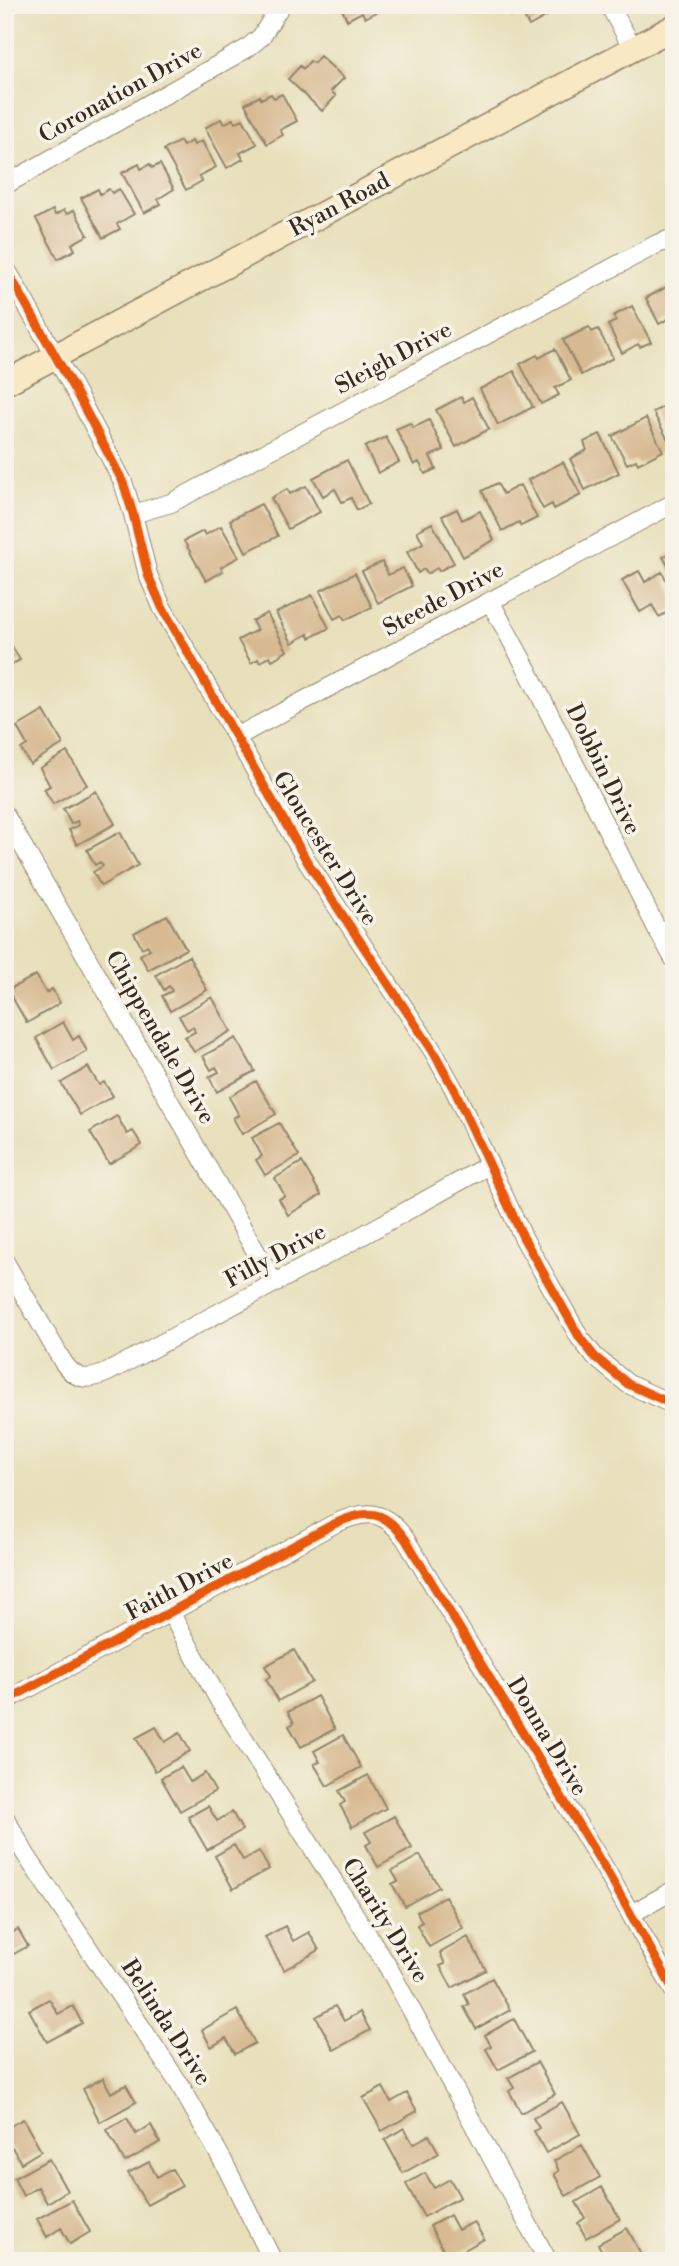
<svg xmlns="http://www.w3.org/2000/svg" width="679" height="2266" viewBox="0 0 679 2266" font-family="'Libre Bodoni',serif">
  <rect width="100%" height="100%" fill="#f7f3e8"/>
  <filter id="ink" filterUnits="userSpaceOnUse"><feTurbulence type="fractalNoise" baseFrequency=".0143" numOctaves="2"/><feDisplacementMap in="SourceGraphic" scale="14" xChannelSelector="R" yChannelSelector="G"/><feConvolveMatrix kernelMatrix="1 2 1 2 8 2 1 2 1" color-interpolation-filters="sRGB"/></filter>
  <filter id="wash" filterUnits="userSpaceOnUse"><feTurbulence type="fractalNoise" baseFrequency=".00686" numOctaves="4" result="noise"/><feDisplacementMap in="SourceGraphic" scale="28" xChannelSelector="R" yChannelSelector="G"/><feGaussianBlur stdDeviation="1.57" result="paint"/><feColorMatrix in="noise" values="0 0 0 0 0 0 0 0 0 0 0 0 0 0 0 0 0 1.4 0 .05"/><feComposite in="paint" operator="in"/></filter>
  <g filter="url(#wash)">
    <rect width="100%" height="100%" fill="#e8e0bb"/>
    <g id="blocks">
      <path fill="#d7b992" d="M340 5H390L365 18 362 12 347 20Z
        M504 5H550L554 12 529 26 520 10 510 16Z
        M320 56 344 78 331 91 336 96 322 111 288 79 300 66 303 69 310 61 314 63Z
        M271 94 274 98 282 94 297 121 280 130 283 135 267 144 245 104 260 96 261 99Z
        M221 119 224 124 233 119 235 123 243 119 257 144 240 153 243 159 227 168 205 128Z
        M180 141 183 146 192 141 194 145 202 141 216 167 199 176 202 181 186 190 164 150Z
        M139 164 141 169 150 164 152 168 160 164 174 189 158 199 161 204 144 213 122 173Z
        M98 189 100 194 109 189 112 193 119 189 134 214 117 224 120 229 103 238 81 198Z
        M53 210 55 215 64 210 67 214 74 210 88 235 72 244 75 250 58 259 36 219Z
        M674 283V316L659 324 646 298Z
        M632 306 651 342 640 347 638 344 622 353 608 325 616 321 613 316Z
        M589 327 592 332 598 329 613 358 581 375 563 340Z
        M555 349 571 380 555 388 559 395 541 404 520 364 537 355 539 358Z
        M514 371 533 407 498 425 480 389Z
        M674 389V437L668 440 653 412 673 402 668 391Z
        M461 397 464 402 472 397 489 429 456 447 436 410Z
        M646 418 663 451 638 464 636 460 627 464 612 436Z
        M429 420 444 450 430 456 436 469 425 474 419 462 414 465 396 429 410 423 413 428Z
        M600 434 619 473 585 490 570 459 587 450 584 442Z
        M386 437 399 462 378 473 365 447Z
        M347 460 369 504 357 510 351 498 342 502 335 489 323 496 313 478Z
        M563 462 581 495 554 509 552 504 543 509 528 480Z
        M497 483 503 494 520 485 537 518 521 526 519 522 502 531 482 491Z
        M306 486 320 512 288 529 271 498 287 489 290 494Z
        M261 504 278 536 246 552 230 520Z
        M457 509 462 520 480 511 494 540 463 557 442 516Z
        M432 523 454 563 439 571 437 568 427 574 424 569 418 573 407 552 423 543 417 531Z
        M221 526 239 557 221 567 223 571 206 581 184 541 203 531 205 535Z
        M674 551V576L663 557Z
        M382 562 388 575 403 568 412 586 378 603 362 571Z
        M639 571 645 582 662 572 674 594V609L659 617 652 605 640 612 622 580Z
        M355 573 372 607 345 620 342 615 334 619 320 591Z
        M312 595 329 628 310 638 308 634 292 643 276 613Z
        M267 613 287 651 272 660 270 656 260 662 258 659 251 663 238 640 257 630 252 621Z
        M5 634 20 660 5 668Z
        M44 711 63 744 30 764 21 749 27 745 17 727Z
        M67 752 87 785 53 804 44 789 50 786 40 768Z
        M96 791 115 824 77 845 69 830 79 825 77 821 71 824 63 809Z
        M120 832 138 865 101 886 93 872 103 866 100 862 95 865 87 850Z
        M167 915 186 949 148 970 140 955 150 949 147 945 142 948 134 933Z
        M189 956 207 990 170 1011 162 996 172 991 169 986 164 990 156 975Z
        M36 975 46 993 52 989 60 1003 27 1023 8 990Z
        M212 997 231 1031 194 1052 185 1037 195 1032 193 1027 187 1030 179 1016Z
        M63 1022 73 1040 79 1036 87 1051 54 1070 36 1038Z
        M236 1038 255 1071 217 1092 209 1077 219 1072 216 1067 211 1070 203 1056Z
        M88 1067 99 1085 104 1082 113 1096 80 1115 61 1083Z
        M256 1081 276 1114 242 1134 233 1118 239 1115 229 1097Z
        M117 1116 127 1134 133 1131 142 1145 109 1164 90 1132Z
        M279 1123 299 1156 265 1175 256 1160 262 1156 252 1138Z
        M302 1162 321 1195 288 1215 279 1199 285 1196 275 1178Z
        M294 1650 312 1682 278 1701 266 1679 271 1676 265 1666Z
        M317 1696 335 1729 301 1747 289 1726 294 1723 288 1712Z
        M156 1727 165 1742 180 1733 190 1751 155 1771 136 1738Z
        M343 1735 361 1767 327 1786 314 1764 320 1762 314 1751Z
        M181 1767 190 1782 205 1773 215 1791 180 1811 161 1778Z
        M368 1775 386 1808 352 1827 340 1805 345 1802 339 1791Z
        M208 1806 217 1821 232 1812 242 1830 207 1850 188 1817Z
        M394 1816 412 1848 378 1867 366 1845 371 1842 365 1832Z
        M234 1845 243 1860 259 1851 269 1869 233 1889 215 1856Z
        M420 1855 439 1887 405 1906 392 1884 398 1881 392 1871Z
        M445 1896 463 1928 429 1947 417 1925 422 1922 417 1912Z
        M285 1926 293 1941 309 1932 319 1950 284 1970 265 1937Z
        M18 1929 28 1946 5 1959V1936Z
        M468 1937 486 1970 452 1988 440 1966 445 1964 440 1953Z
        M492 1978 510 2010 476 2029 464 2007 469 2004 464 1994Z
        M49 1999 58 2014 73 2006 82 2023 47 2042 29 2010Z
        M335 2006 344 2021 360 2012 370 2030 334 2050 316 2017Z
        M237 2010 255 2043 235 2054 226 2038 211 2047 202 2030Z
        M514 2019 532 2052 498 2070 486 2049 491 2046 485 2035Z
        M537 2062 555 2094 521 2113 509 2091 514 2088 508 2078Z
        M103 2078 111 2093 126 2085 136 2102 100 2122 83 2089Z
        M383 2087 391 2102 407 2093 417 2111 382 2131 363 2098Z
        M562 2102 580 2134 546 2153 534 2131 539 2128 533 2118Z
        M127 2118 136 2134 151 2125 160 2142 125 2162 107 2130Z
        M23 2119 41 2151 21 2163 12 2147 5 2151V2129Z
        M404 2128 413 2144 429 2135 439 2153 403 2173 385 2140Z
        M582 2145 600 2177 566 2196 554 2174 559 2171 554 2161Z
        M49 2159 67 2191 47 2203 38 2187 23 2196 14 2178Z
        M149 2162 157 2177 172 2169 182 2186 147 2205 128 2173Z
        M425 2173 434 2188 450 2179 460 2197 424 2217 406 2184Z
        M602 2187 620 2219 586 2238 578 2223 585 2218 576 2202Z
        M72 2200 90 2232 70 2244 61 2228 47 2237 37 2219Z
        M450 2215 458 2230 474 2222 484 2239 448 2259 430 2226Z
        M627 2228 645 2261H600L598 2257 604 2255 598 2244Z"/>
    </g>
  </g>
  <g filter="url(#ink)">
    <use href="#blocks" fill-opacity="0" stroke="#92856c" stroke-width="2"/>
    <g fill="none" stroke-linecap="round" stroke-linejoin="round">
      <g stroke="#92856c" stroke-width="20">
        <path id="minor" d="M609 5 633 48
          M5 185 246 49 261 37 281 5
          M5 267 78 396 123 482 133 514 148 575 162 607 308 863 433 1051 455 1091 523 1237 580 1338 595 1357 628 1384 674 1405
          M133 514 171 503 657 244 674 238
          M490 601 527 669 656 927 674 959
          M236 737 674 503
          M5 815 274 1283
          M5 1262 63 1362C76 1381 88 1381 108 1372L338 1249 489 1165
          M170 1612 220 1702 388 1967 548 2261
          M5 1701 334 1524C367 1509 384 1509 406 1540L607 1872 674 1991
          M5 1818 26 1855 180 2085 223 2161 273 2261
          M631 1914 674 1890
          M5 2259 6 2261"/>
      </g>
      <g stroke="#92856c" stroke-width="27">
        <path id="secondary" d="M5 383 674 27"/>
      </g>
      <use href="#minor" stroke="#fff" stroke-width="18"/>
      <use href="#secondary" stroke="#f8e8c3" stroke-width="24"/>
      <g stroke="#f7f3e8" stroke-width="13">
        <path id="cycleway" d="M5 267 78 396 123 482 133 514 148 575 162 607 308 863 433 1051 455 1091 523 1237 580 1338 595 1357 628 1384 674 1405
          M5 1701 334 1524C367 1509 384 1509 406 1540L607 1872 674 1991"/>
      </g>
      <use href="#cycleway" stroke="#e8590c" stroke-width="9"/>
    </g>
  </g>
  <g text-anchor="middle" stroke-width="7" stroke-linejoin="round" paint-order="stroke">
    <g font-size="23" fill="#3b2a1e" stroke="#f7f3e8">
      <text transform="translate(120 92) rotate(-29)" y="8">Coronation Drive</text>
      <text transform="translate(339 204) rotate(-28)" y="8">Ryan Road</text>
      <text transform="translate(393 357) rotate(-28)" y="8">Sleigh Drive</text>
      <text transform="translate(443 598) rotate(-28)" y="8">Steede Drive</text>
      <text transform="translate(604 769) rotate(64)" y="8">Dobbin Drive</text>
      <text transform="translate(326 848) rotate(58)" y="8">Gloucester Drive</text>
      <text transform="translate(161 1037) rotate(60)" y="8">Chippendale Drive</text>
      <text transform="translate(275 1255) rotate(-28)" y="8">Filly Drive</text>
      <text transform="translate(179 1586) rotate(-28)" y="8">Faith Drive</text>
      <text transform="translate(548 1736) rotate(59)" y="8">Donna Drive</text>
      <text transform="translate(386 1920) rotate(58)" y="8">Charity Drive</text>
      <text transform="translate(167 2022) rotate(57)" y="8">Belinda Drive</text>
    </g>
  </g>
  <rect width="679" height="2266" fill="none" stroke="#f7f3e8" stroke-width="28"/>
</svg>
